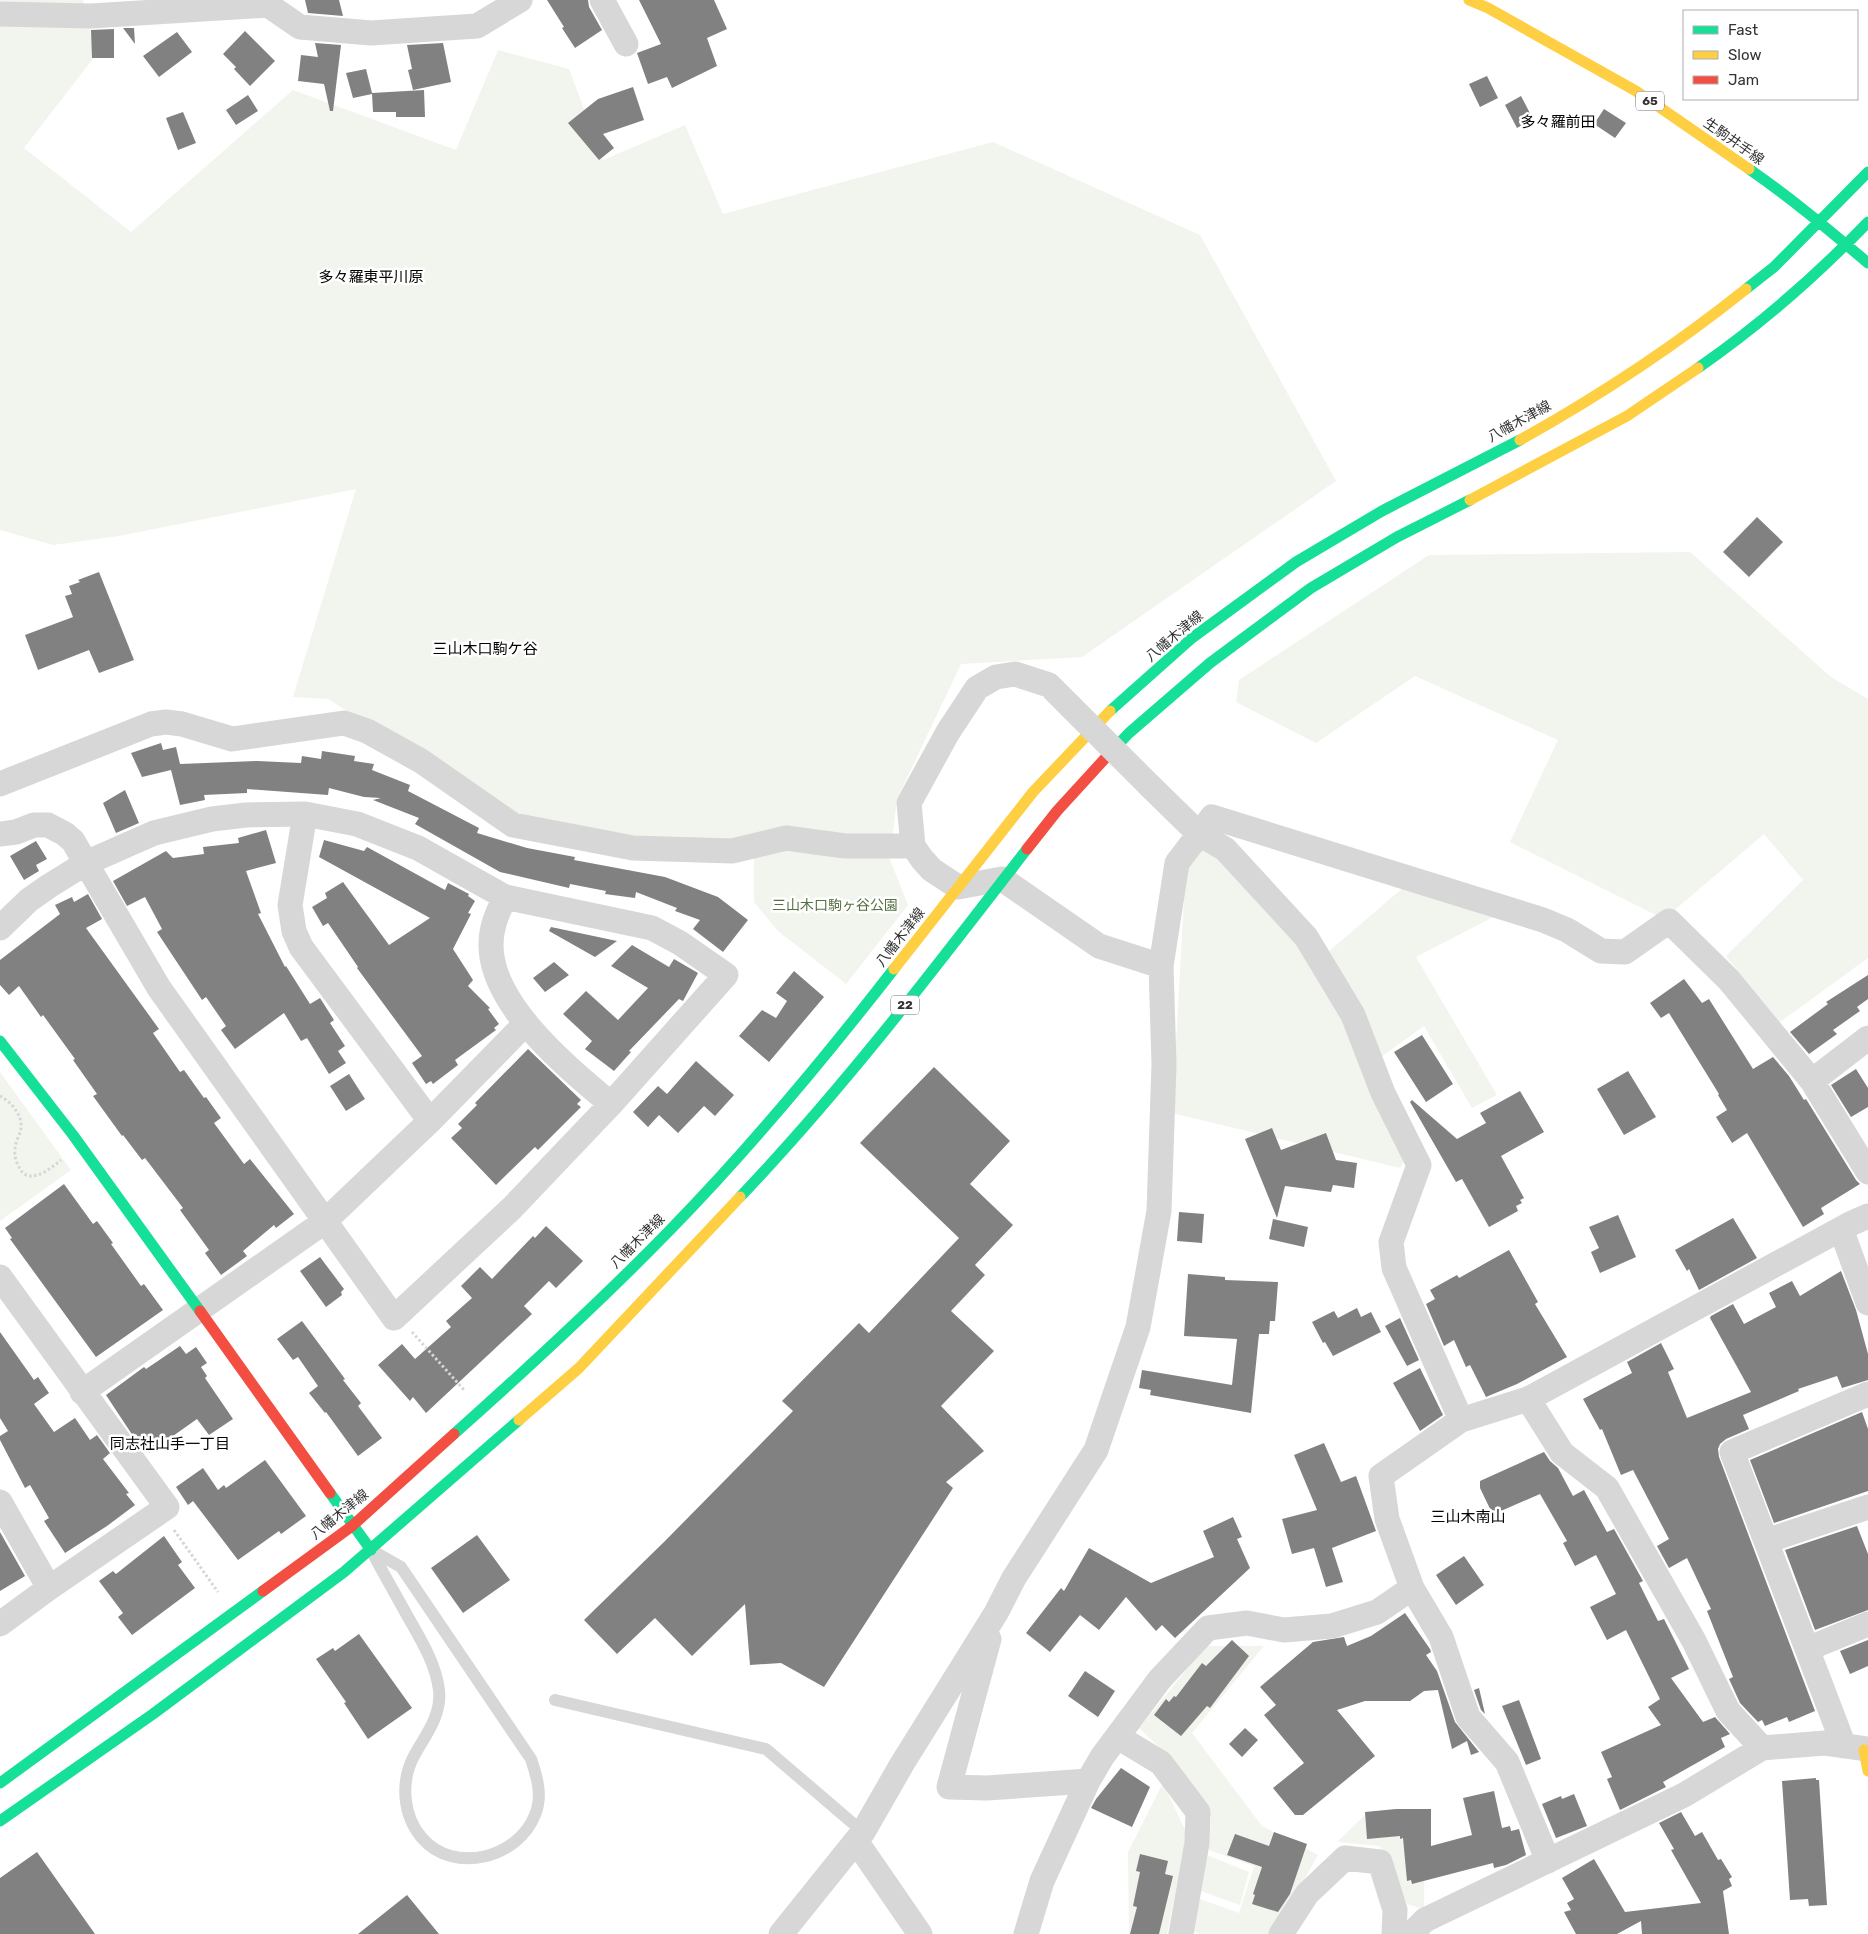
<svg xmlns="http://www.w3.org/2000/svg" width="1868" height="1934" viewBox="0 0 1868 1934" font-family="Rubik,'Noto Sans JP',sans-serif">
  <rect width="100%" height="100%" fill="#fff"/>
  <path fill="#f1f5ed" d="M0 0H83L95 56 24 148 131 232 293 90 456 150 498 50 569 69 603 160 685 125 723 214 993 142 1200 235 1336 481 1082 657 961 664 897 799 892 841 632 840 515 817 328 699 293 697 356 489 119 536 53 545 0 530Z
    M1690 552 1831 677 1868 699V958L1780 1022 1726 956 1803 880 1764 834 1664 919 1510 842 1558 740 1415 676 1316 743 1236 702 1239 680 1429 555Z
    M1204 837 1305 952 1349 1026 1405 1160 1400 1168 1172 1113 1186 866Z
    M821 846 889 857 908 905 846 984 778 931 754 902V851Z
    M1404 887 1499 914 1416 957 1497 1095 1472 1108 1424 1026 1377 1060 1327 953Z
    M0 1072 71 1170 0 1221Z
    M1206 1646H1264L1192 1733 1262 1826 1318 1855 1274 1934H1199L1193 1931 1197 1898 1239 1913 1254 1866 1209 1850 1211 1817 1171 1759 1139 1728Z
    M1163 1783 1187 1834 1167 1934H1129L1128 1852Z
    M1368 1812 1425 1813 1424 1909 1407 1904 1380 1846 1337 1842Z
    M1207 1855 1249 1872 1240 1905 1195 1889Z"/>
  <path fill="#818181" d="M305 0H339L343 16 308 13Z
    M547 0H588L589 7 602 30 575 48 562 28 564 27Z
    M639 0H714L727 29 707 38 717 66 672 88 667 77 648 84 637 53 661 44Z
    M123 28H134L135 44Z
    M114 29V58H92L91 30Z
    M245 31 275 61 250 86 234 69 236 67 223 54Z
    M177 32 192 52 159 77 143 56Z
    M315 43 341 45 333 111H330L324 84 298 81 301 55 318 57Z
    M443 43 451 82 413 90 408 70 412 69 407 45Z
    M366 69 372 93 424 90 425 117H396V112H373L372 94 353 98 346 73Z
    M1487 76 1498 98 1480 107 1469 84Z
    M633 87 644 120 603 134 614 148 599 160 568 123 598 99Z
    M248 95 258 111 236 125 226 110Z
    M1521 96 1533 119 1517 128 1505 105Z
    M1604 109 1626 123 1615 138 1594 124Z
    M183 112 196 143 178 150 166 118Z
    M1757 517 1783 542 1749 577 1723 552Z
    M99 572 134 660 99 673 89 650 38 670 25 635 73 617 65 596 72 594 69 586 80 582 78 580Z
    M161 743 163 750 176 747 180 764 257 761 301 763 302 756 321 759 322 751 355 756 354 761 374 764 372 770 410 785 408 791 479 828 477 833 527 848 575 857 574 860 665 877 718 897 748 920 723 952 693 929 700 920 675 911 677 908 636 892 635 898 605 894 606 891 570 884 569 888 500 872 415 824 419 818 373 800 381 798 364 797 329 788 328 795 247 789V793L204 795 205 800 180 805 171 770 142 777 131 753Z
    M125 790 139 823 116 833 103 803Z
    M266 830 276 863 246 871 261 913 258 914 285 967 286 966 310 1004 320 998 334 1020 330 1023 345 1046 338 1051 346 1063 329 1074 307 1038 301 1041 284 1013 235 1049 221 1030 226 1026 206 997 202 1000 157 932 162 929 145 897 127 906 113 881 166 851 173 858 204 854 203 847 239 843 238 838Z
    M324 840 364 851 367 847 445 890 448 883 469 894 468 896 475 901 468 913 471 914 453 949 473 980 468 986 490 1008 488 1009 499 1024 494 1028 496 1030 455 1060 458 1065 433 1084 431 1081 426 1084 412 1063 422 1056 357 968 358 967 328 923 323 926 312 907 327 898 325 893 343 882 389 945 430 918 319 857Z
    M36 841 47 859 36 865 39 871 24 880 10 856Z
    M88 894 102 919 86 928 159 1029 153 1033 180 1072 184 1070 204 1098 206 1097 221 1118 214 1123 244 1164 250 1159 294 1214 276 1228 274 1225 243 1251 247 1256 221 1275 205 1253 209 1250 180 1210 183 1208 145 1158 142 1160 123 1135 122 1136 93 1096 97 1094 73 1060 75 1059 43 1015 41 1017 19 986 9 995 0 985V960L60 914 55 905 72 897 74 902Z
    M551 927 617 941 595 957 549 931Z
    M632 945 669 967 674 959 698 973 683 1001 679 999 629 1051 631 1052 614 1071 585 1049 592 1041 563 1014 586 991 618 1020 648 988 611 966Z
    M554 962 569 975 545 992 533 978Z
    M794 971 824 997 769 1062 739 1036 762 1010 776 1018 787 1001 776 993Z
    M1868 975V999L1857 1007 1860 1011 1833 1030 1837 1034 1809 1054 1790 1032 1828 1004 1826 1002Z
    M1684 979 1702 1003 1709 999 1753 1069 1773 1057 1789 1076 1804 1100 1806 1099 1856 1180 1860 1184 1821 1208 1824 1214 1803 1227 1747 1133 1732 1143 1716 1117 1727 1110 1718 1095 1719 1094 1669 1013 1661 1018 1650 1003Z
    M1422 1035 1453 1084 1426 1102 1394 1052Z
    M528 1049 581 1100 577 1104 581 1107 538 1150 535 1147 496 1185 451 1138 462 1128 458 1124 477 1105 475 1103Z
    M696 1061 734 1095 715 1116 704 1106 678 1133 659 1115 648 1127 633 1112 658 1086 667 1094Z
    M934 1067 1010 1141 970 1184 1013 1225 975 1265 985 1275 951 1311 994 1351 941 1406 984 1451 946 1482 953 1488 824 1687 781 1663 750 1665 745 1604 692 1656 655 1618 617 1654 584 1620 665 1541 793 1411 782 1401 859 1323 869 1333 959 1238 860 1143Z
    M1856 1069 1868 1088V1107L1851 1117 1831 1085Z
    M1628 1071 1656 1117 1624 1135 1597 1089Z
    M349 1074 365 1099 346 1111 330 1086Z
    M1520 1091 1544 1132 1501 1156 1524 1198 1520 1200 1522 1203 1516 1206 1518 1211 1489 1227 1462 1179 1456 1182 1410 1102 1412 1100 1457 1139 1486 1123 1480 1113Z
    M1272 1128 1281 1150 1326 1133 1336 1160 1357 1163 1354 1188 1333 1185 1331 1192 1285 1186 1277 1218 1245 1139Z
    M64 1184 93 1224 97 1221 113 1243 111 1244 141 1286 144 1284 163 1310 96 1357 10 1239 12 1238 5 1228Z
    M1179 1212 1204 1214 1202 1243 1177 1241Z
    M1618 1215 1636 1257 1600 1273 1591 1252 1599 1248 1589 1227Z
    M1733 1218 1757 1258 1699 1290 1689 1269 1687 1271 1675 1250Z
    M1273 1219 1308 1227 1304 1247 1269 1239Z
    M546 1226 583 1261 556 1288 549 1281 524 1306 532 1314 426 1413 413 1397 410 1401 378 1365 402 1344 415 1359 451 1327 446 1321 472 1298 461 1286 480 1267 492 1279 533 1236 535 1238Z
    M1509 1250 1538 1302 1535 1304 1567 1357 1517 1384 1486 1397 1470 1365 1466 1367 1454 1340 1444 1346 1426 1304 1435 1299 1430 1290 1457 1275 1459 1278Z
    M320 1257 344 1289 341 1292 342 1295 326 1307 300 1271Z
    M1841 1271 1856 1310 1868 1354V1380L1842 1388 1837 1376 1798 1389 1799 1391 1743 1415 1749 1429 1726 1439 1720 1444 1718 1449 1719 1457 1815 1711 1789 1722 1787 1717 1765 1726 1762 1720 1758 1722 1740 1703 1729 1679 1733 1677 1707 1611 1711 1609 1687 1558 1669 1568 1657 1546 1669 1539 1633 1470 1621 1475 1602 1429 1600 1430 1583 1399 1632 1373 1627 1362 1661 1343 1674 1369 1668 1372 1687 1418 1751 1392 1710 1318 1711 1316 1733 1304 1744 1324 1776 1307 1769 1293 1792 1281 1800 1296Z
    M1188 1274 1225 1277V1280L1278 1282 1275 1321H1270L1269 1334H1259L1251 1413 1150 1395 1151 1390 1139 1388 1142 1370 1232 1385 1237 1339 1184 1336Z
    M1357 1308 1361 1317 1371 1312 1381 1332 1333 1356 1325 1342 1323 1343 1312 1322 1334 1311 1338 1318Z
    M1400 1318 1419 1360 1407 1366 1385 1326Z
    M302 1321 345 1379 343 1380 361 1403 358 1406 382 1438 358 1456 326 1412 325 1413 309 1393 318 1386 298 1357 293 1360 277 1339Z
    M0 1332 34 1380 38 1377 49 1393 34 1404 54 1432 75 1418 90 1440 97 1435 110 1453 103 1459 129 1493 126 1494 135 1505 107 1526 65 1553 44 1521 49 1518 30 1485 25 1488 0 1440V1436L8 1431 0 1418Z
    M180 1346 186 1354 196 1347 207 1363 201 1367 207 1376 205 1378 233 1419 209 1435 197 1419 149 1453 136 1434 133 1436 106 1395 144 1367 146 1369Z
    M1420 1368 1443 1415 1420 1431 1393 1383Z
    M1862 1412 1868 1429V1491L1774 1523 1750 1460Z
    M1324 1443 1341 1482 1356 1476 1376 1531 1332 1548 1343 1582 1326 1587 1314 1548 1292 1554 1282 1519 1317 1510 1294 1455Z
    M1544 1452 1550 1461 1558 1468 1573 1496 1584 1490 1607 1532 1614 1529 1643 1581 1639 1583 1658 1621 1664 1619 1689 1669 1671 1678 1703 1722 1715 1717 1730 1734 1721 1738 1725 1747 1663 1782 1666 1787 1620 1810 1607 1779 1612 1777 1601 1752 1661 1725 1648 1707 1660 1699 1626 1630 1607 1640 1590 1607 1616 1594 1596 1555 1575 1566 1563 1543 1567 1541 1540 1494 1494 1514 1492 1513 1480 1488V1481Z
    M265 1460 306 1516 281 1534 279 1531 238 1560 193 1501 188 1505 176 1487 203 1468 218 1490 224 1485 226 1488Z
    M1233 1517 1242 1537 1237 1539 1250 1568 1175 1638 1162 1625 1156 1631 1126 1597 1099 1630 1080 1615 1050 1652 1026 1633 1061 1588 1064 1591 1089 1548 1151 1583 1214 1557 1203 1531Z
    M1857 1526 1868 1554V1610L1815 1630 1785 1550Z
    M0 1532 25 1576 0 1591Z
    M477 1535 510 1580 463 1613 431 1568Z
    M164 1536 182 1562 178 1565 195 1588 132 1635 118 1617 123 1613 99 1581 113 1571 116 1574Z
    M1464 1556 1484 1585 1456 1605 1436 1575Z
    M1405 1613 1430 1649 1431 1652 1426 1655 1437 1671 1455 1722 1479 1752 1471 1755 1467 1741 1452 1749 1438 1690 1424 1691 1410 1701H1365L1337 1710 1375 1756 1303 1815H1295L1273 1788 1304 1763 1264 1715 1276 1705 1260 1687 1313 1642 1344 1637 1347 1646 1371 1636Z
    M359 1634 412 1708 368 1739 344 1703 346 1702 316 1659 333 1648 335 1651Z
    M1232 1640 1249 1656 1210 1708 1207 1706 1181 1736 1154 1715 1166 1699 1169 1702 1174 1696 1176 1697 1202 1663 1206 1666Z
    M1868 1640V1666L1850 1674 1840 1651Z
    M1085 1671 1115 1691 1098 1717 1068 1696Z
    M1479 1688 1485 1714 1481 1710 1474 1690Z
    M1519 1700 1541 1759 1526 1765 1502 1706Z
    M1245 1728 1258 1740 1242 1757 1229 1744Z
    M1121 1768 1150 1787 1132 1827 1091 1808 1096 1799Z
    M1816 1778V1780H1819L1827 1905 1809 1906 1808 1899 1790 1900 1782 1781Z
    M1494 1791 1502 1828 1510 1826 1511 1831 1519 1829 1526 1855 1506 1865 1494 1868 1493 1863 1412 1884 1411 1880 1407 1881 1403 1838 1400 1839V1836L1367 1839 1365 1812 1396 1809H1431V1846L1472 1835 1463 1798Z
    M1574 1794 1587 1826 1556 1838 1542 1804 1561 1796 1562 1799Z
    M1681 1812 1695 1836 1702 1832 1718 1860 1721 1859 1732 1877 1729 1879 1732 1886 1723 1891 1729 1934H1642L1641 1921 1617 1934H1576L1564 1912 1571 1910 1567 1903 1574 1899 1562 1878 1594 1859 1625 1912 1701 1903 1671 1850 1674 1849 1659 1823Z
    M1274 1832 1307 1844 1290 1894 1278 1912 1252 1904 1255 1895 1253 1894 1262 1867 1227 1855 1235 1834 1269 1846Z
    M37 1852 95 1934H0V1878Z
    M1140 1854 1168 1861 1165 1874 1173 1876 1159 1934H1130L1137 1907 1133 1906 1140 1872 1136 1871Z
    M407 1895 439 1934H358Z"/>
  <g fill="none" stroke-linecap="round" stroke-linejoin="round">
    <path stroke="#d6d6d6" stroke-width="3" stroke-dasharray="2.5 2.5" stroke-linecap="butt" d="M0 1096C10 1101 22 1114 21 1127 21 1134 15 1141 15 1149 14 1155 16 1162 19 1167 28 1187 50 1169 61 1160
      M412 1332 465 1391
      M174 1530 218 1592"/>
    <path stroke="#d7d7d7" stroke-width="12" d="M371 1550 401 1567 531 1759C537 1777 543 1796 535 1815 518 1858 454 1875 422 1838 403 1816 400 1782 414 1756 425 1736 442 1715 439 1690 436 1664 421 1640 408 1617 396 1595 383 1573 371 1550Z
      M555 1700 766 1749 863 1832"/>
    <path stroke="#d7d7d7" stroke-width="25" d="M602 0 626 44
      M0 14 91 16 268 5 300 27 371 33 477 26 520 0
      M1070 706 1049 685 1015 674 996 677 977 688 948 732 909 803 913 846 922 859 932 870 958 887 1002 879 1099 946 1161 966
      M0 784 151 724 166 722 182 724 232 739 344 723 367 731 421 761 513 825 633 848 732 851 786 838 845 846H913
      M1150 786 1199 834 1225 849 1306 937 1353 1015 1383 1093 1419 1165 1391 1242 1394 1268 1461 1420
      M305 814 290 905 294 931 301 947 430 1121
      M0 834 16 832 34 825H48L65 834 73 841 159 988 394 1318 512 1208 611 1104 726 975 680 943 652 928 505 897 418 848 357 824 305 814 246 815 212 819 154 833 86 863 49 886 29 900 0 928
      M505 897C498 912 491 926 491 944 490 1005 568 1068 611 1104
      M1812 1081 1868 1038
      M1841 1229 1868 1303
      M0 1277 167 1507 49 1588 0 1624
      M82 1392 324 1222 430 1121 526 1023
      M1528 1399 1562 1453 1607 1488 1694 1641 1728 1711 1762 1748
      M0 1502 49 1588
      M1766 1541 1868 1507
      M989 1639 949 1787 987 1788 1088 1781
      M1807 1649 1868 1624
      M1118 1737 1161 1763 1198 1812 1197 1843 1181 1934
      M1844 1746 1732 1452 1868 1394
      M856 1841 920 1934
      M1548 1861 1507 1762 1468 1717 1441 1637 1412 1588 1387 1519 1381 1476 1461 1420 1528 1399 1850 1224 1868 1216
      M781 1934 863 1832 902 1764 996 1613 1014 1578 1096 1450 1138 1327 1159 1211 1164 1064 1161 966 1177 863 1212 817 1543 920 1567 930 1601 951 1625 952 1669 921 1729 980 1812 1081 1868 1172
      M1026 1934 1042 1881 1088 1781 1102 1757 1160 1679 1208 1628 1247 1623 1284 1630 1332 1626 1377 1612 1412 1588
      M1281 1934 1307 1894 1345 1858 1380 1862 1395 1910 1394 1934
      M1411 1934 1425 1920 1684 1795 1762 1748 1825 1743 1868 1749"/>
    <path stroke="#16e098" stroke-width="11" d="M1749 169C1791 198 1829 230 1868 263
      M1746 289 1774 267 1868 172
      M1698 368C1760 325 1816 276 1868 222
      M1110 711 1192 638 1296 562 1382 511 1520 440
      M1110 753 1129 733 1210 663 1311 588 1397 537 1470 500
      M0 1041 73 1135 200 1311
      M740 1197C844 1088 935 968 1027 849
      M454 1434C528 1368 601 1301 670 1230 750 1148 824 1059 894 969
      M330 1493 371 1550
      M0 1783 263 1591
      M0 1821 153 1714 344 1572 519 1420"/>
    <path stroke="#ffcf43" stroke-width="11" d="M1469 0 1488 8 1636 91 1749 169
      M1520 440C1599 396 1675 346 1746 289
      M1470 500 1627 416 1698 368
      M894 969 1033 792 1110 711
      M519 1420 579 1368 740 1197
      M1864 1750 1868 1771"/>
    <path stroke="#f24e42" stroke-width="11" d="M1027 849 1057 811 1110 753
      M200 1311 330 1493
      M263 1591 352 1526 454 1434"/>
    <path stroke="#d7d7d7" stroke-width="25" d="M1070 706 1150 786"/>
  </g>
  <g text-anchor="middle" stroke-width="5" stroke-linejoin="round" paint-order="stroke">
    <g fill="#fff" stroke="#707070" stroke-width="1">
      <rect x="1636" y="91.5" width="28" height="19" rx="4"/>
      <rect x="891" y="995.5" width="28" height="19" rx="4"/>
    </g>
    <g font-size="12" font-weight="bold" fill="#333">
      <text x="1650" y="105">65</text>
      <text x="905" y="1009">22</text>
    </g>
    <g font-size="14" fill="#333" stroke="#fff">
      <text transform="translate(1734 141) rotate(35)" y="5">生駒井手線</text>
      <text transform="translate(1519 421) rotate(-29)" y="5">八幡木津線</text>
      <text transform="translate(1174 636) rotate(-40)" y="5">八幡木津線</text>
      <text transform="translate(900 937) rotate(-52)" y="5">八幡木津線</text>
      <text transform="translate(637 1241) rotate(-45)" y="5">八幡木津線</text>
      <text transform="translate(339 1514) rotate(-39)" y="5">八幡木津線</text>
    </g>
    <g font-size="14" fill="#56703f" stroke="#fff">
      <text x="835" y="910">三山木口駒ヶ谷公園</text>
    </g>
    <g font-size="15" fill="#000" stroke="#fff">
      <text x="1558" y="127">多々羅前田</text>
      <text x="371" y="282">多々羅東平川原</text>
      <text x="485" y="654">三山木口駒ケ谷</text>
      <text x="170" y="1449">同志社山手一丁目</text>
      <text x="1468" y="1522">三山木南山</text>
    </g>
  </g>
  <rect x="1683" y="10" width="175" height="90" fill="#ffffff" stroke="#adadad"/>
  <rect x="1693" y="26" width="25" height="8" fill="#16e098" stroke="#adadad"/>
  <text x="1728" y="35" font-size="15" fill="#333333">Fast</text>
  <rect x="1693" y="51" width="25" height="8" fill="#ffcf43" stroke="#adadad"/>
  <text x="1728" y="60" font-size="15" fill="#333333">Slow</text>
  <rect x="1693" y="76" width="25" height="8" fill="#f24e42" stroke="#adadad"/>
  <text x="1728" y="85" font-size="15" fill="#333333">Jam</text>
</svg>
